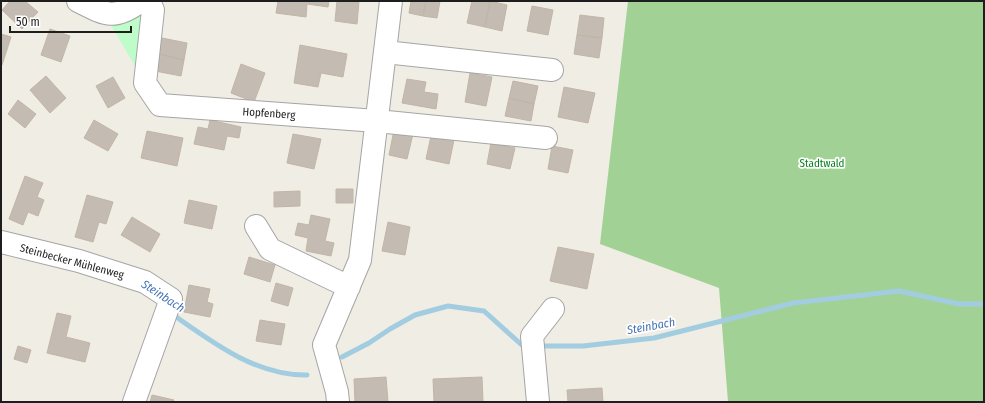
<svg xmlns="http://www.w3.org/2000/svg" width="985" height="403" viewBox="0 0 985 403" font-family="'Fira Sans Condensed',sans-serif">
  <rect width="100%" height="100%" fill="#f0ede4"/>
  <path fill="#a2d196" d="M628 1H984V402H728L719 288 600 244Z"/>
  <path fill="#befcc9" d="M141 1 145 83 105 15Z"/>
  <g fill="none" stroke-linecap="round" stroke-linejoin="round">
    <path stroke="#a2cce0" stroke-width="5" d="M172 314C212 342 256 376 307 375
      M538 346H583L654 338 793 303 899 291 959 304H984
      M342 357 369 343 390 329 415 315 448 306 484 311 523 346H528"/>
  </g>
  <path fill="#c4bcb3" stroke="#c2b5a5" d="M10 1H25L38 12 22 29 2 10Z
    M278 1H329L328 7 307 4 306 17 276 13Z
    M337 1H359L357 24 335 21Z
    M411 1H426L423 16 409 13Z
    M426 1H440L437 18 423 16Z
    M472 1H490L485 27 467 23Z
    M490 1 507 5 502 31 485 27Z
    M532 6 553 10 548 35 527 31Z
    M580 15 604 18 602 38 577 35Z
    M50 29 70 36 61 62 41 55Z
    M1 34 11 37 2 65H1Z
    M577 35 602 38 599 58 574 54Z
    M162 38 187 43 184 60 159 54Z
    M300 45 347 54 343 77 321 73 318 87 294 83Z
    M159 54 184 60 181 76 155 71Z
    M241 64 265 73 254 102 231 93Z
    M470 73 492 77 486 106 465 102Z
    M46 76 66 98 50 113 30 90Z
    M113 77 125 98 108 108 96 86Z
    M407 79 426 82 424 92 438 94 436 109 402 103Z
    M513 81 538 86 534 104 509 98Z
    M564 87 595 93 588 123 558 117Z
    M509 98 534 104 531 121 505 116Z
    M18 100 36 114 25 128 8 114Z
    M94 120 118 134 108 151 84 138Z
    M210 120 241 127 239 138 227 136 224 150 194 144 198 127 208 129Z
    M394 130 413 134 407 159 389 155Z
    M147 131 183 138 177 166 141 158Z
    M293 134 321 139 314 169 287 163Z
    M431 136 454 140 449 164 426 159Z
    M491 143 515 148 510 169 487 164Z
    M552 146 573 150 568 173 548 169Z
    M25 176 43 183 37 197 44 200 38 216 28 212 23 225 9 219Z
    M336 189H353V203H336Z
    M300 191V206L274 207V192Z
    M87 195 113 202 106 224 99 222 93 242 75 237Z
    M189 200 217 206 212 229 184 223Z
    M311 215 330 219 325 241 334 243 331 256 306 251 308 238 295 235 298 223 309 225Z
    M132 217 160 234 150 252 121 235Z
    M388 222 410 227 405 255 382 251Z
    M558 247 594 254 587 289 550 281Z
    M249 257 275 265 270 282 244 274Z
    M276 283 293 288 288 306 271 301Z
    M189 285 210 289 207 302 213 304 210 317 184 312Z
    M57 313 71 316 66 337 90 343 85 362 47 353Z
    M260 320 285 324 281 345 256 341Z
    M18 346 31 350 27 363 14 359Z
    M386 377 388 402H355L354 379Z
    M482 377 483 402H434L433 379Z
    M602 388 603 402H568L567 390Z
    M152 395 174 400 173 402H150Z"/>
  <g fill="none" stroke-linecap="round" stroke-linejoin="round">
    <g stroke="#a5a5a5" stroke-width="24">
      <path id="minor" d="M78 1C106 15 114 21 141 1
        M149 1 153 10 145 83 160 105 377 121 546 138
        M385 52 552 70
        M256 226 270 249 349 287
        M1 242 79 261 145 282 171 299 134 402
        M338 402 337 392 324 345 360 260 391 1
        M538 402 532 336 553 309"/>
    </g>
    <use href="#minor" stroke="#fff" stroke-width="22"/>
  </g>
  <g text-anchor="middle" stroke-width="3.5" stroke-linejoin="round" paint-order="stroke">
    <g font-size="11" fill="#1e1e1e" stroke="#fff">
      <text transform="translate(269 113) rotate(4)" y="4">Hopfenberg</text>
      <text transform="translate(72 261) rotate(15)" y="4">Steinbecker Mühlenweg</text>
    </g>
    <g font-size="11" fill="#06831b" stroke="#fff">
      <text x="822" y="167">Stadtwald</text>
    </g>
    <g font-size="12" font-style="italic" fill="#4573b3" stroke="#fff">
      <text transform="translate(163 296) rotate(33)" y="4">Steinbach</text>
      <text transform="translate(651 326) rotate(-10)" y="4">Steinbach</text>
    </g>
  </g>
  <rect width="985" height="403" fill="none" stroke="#1e1e1e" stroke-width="4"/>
  <path d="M10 26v6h121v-6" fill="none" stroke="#1e1e1e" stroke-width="2"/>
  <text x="16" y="26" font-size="12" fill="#1e1e1e" stroke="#ffffff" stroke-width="3" paint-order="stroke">50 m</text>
</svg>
